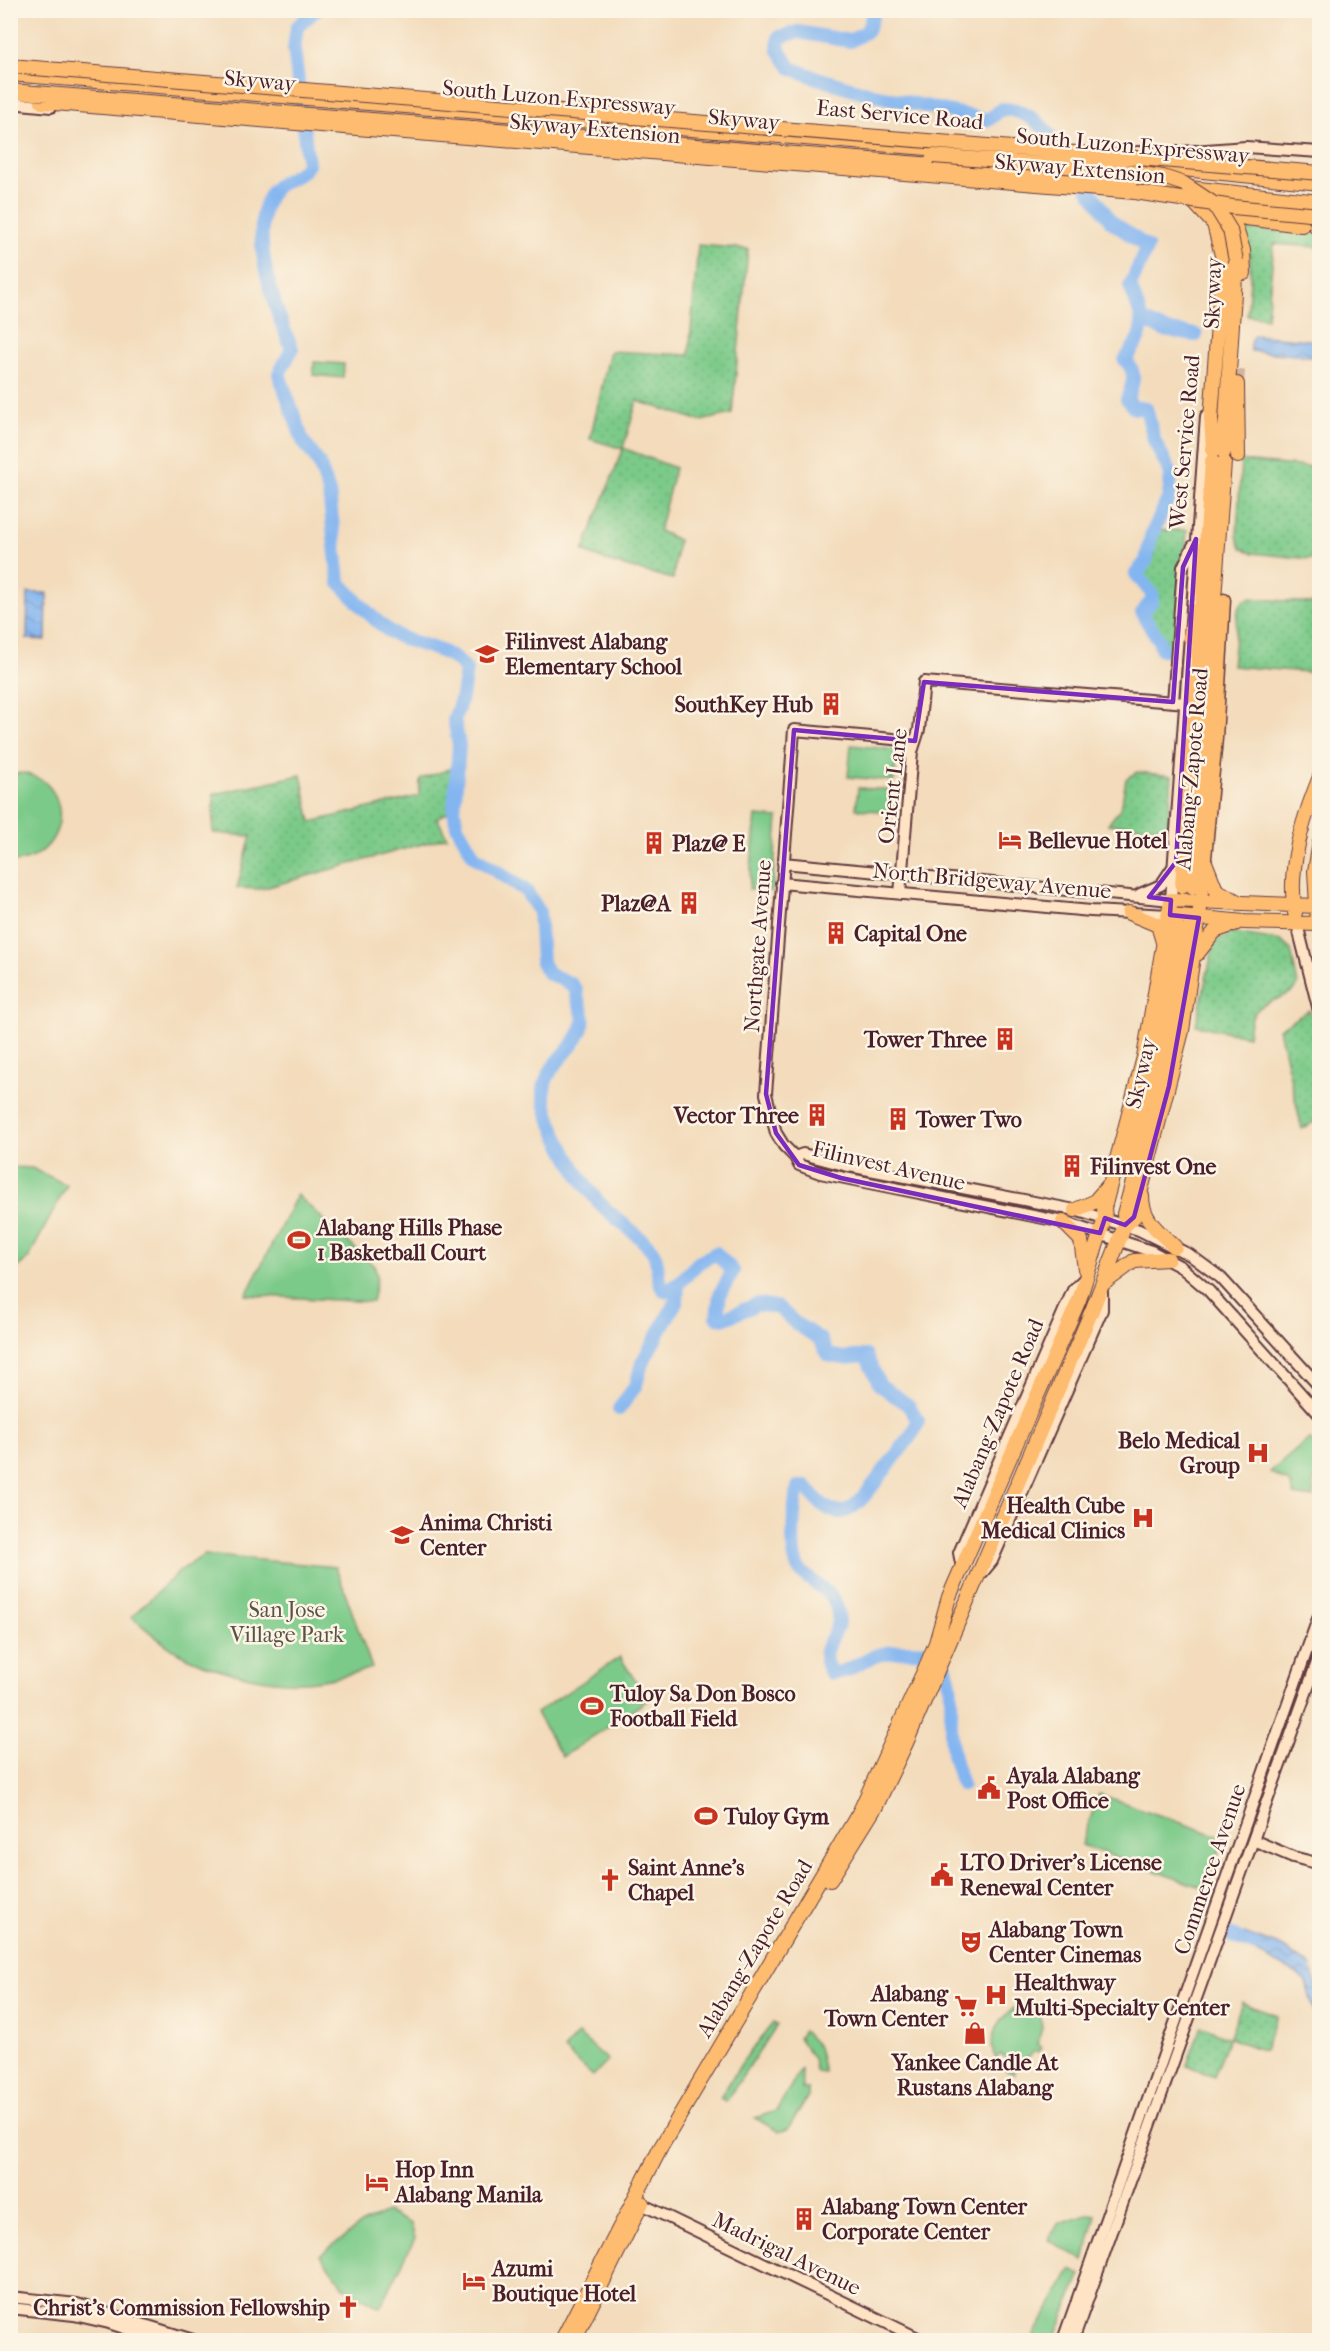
<svg xmlns="http://www.w3.org/2000/svg" width="1330" height="2351" viewBox="0 0 1330 2351" font-family="'IM FELL French Canon',serif">
  <defs>
    <pattern id="grass-dots" width="8" height="8" patternUnits="userSpaceOnUse" patternTransform="scale(1.5)"><rect width="8" height="8" fill="#7cca89"/><path d="M2 2h.1M6 6h.1" fill="none" stroke="#6dad76" stroke-width="1.8" stroke-linecap="round"/></pattern>
    <pattern id="water-waves" width="16" height="10" patternUnits="userSpaceOnUse" patternTransform="scale(1.5)"><rect width="16" height="10" fill="#83b5f0"/><path d="M0 5q4-4 8 0t8 0" fill="none" stroke="#6d93c3"/></pattern>
  </defs>
  <rect width="100%" height="100%" fill="#fcf5e5"/>
  <filter id="ink" filterUnits="userSpaceOnUse"><feTurbulence type="fractalNoise" baseFrequency=".0167" numOctaves="2"/><feDisplacementMap in="SourceGraphic" scale="12" xChannelSelector="R" yChannelSelector="G"/><feConvolveMatrix kernelMatrix="1 2 1 2 8 2 1 2 1" color-interpolation-filters="sRGB"/></filter>
  <filter id="wash" filterUnits="userSpaceOnUse"><feTurbulence type="fractalNoise" baseFrequency=".008" numOctaves="4" result="noise"/><feDisplacementMap in="SourceGraphic" scale="24" xChannelSelector="R" yChannelSelector="G"/><feGaussianBlur stdDeviation="1.35" result="paint"/><feColorMatrix in="noise" values="0 0 0 0 0 0 0 0 0 0 0 0 0 0 0 0 0 1.4 0 .05"/><feComposite in="paint" operator="in"/></filter>
  <g filter="url(#wash)">
    <rect width="100%" height="100%" fill="#f3dbbb"/>
    <path fill="url(#grass-dots)" stroke="#63745a" stroke-width="1.5" d="M1243 229 1319 234V247L1274 244 1267 318 1247 315C1250 285 1254 258 1243 229Z
      M698 245 748 249 732 414 701 421 637 401 623 448 675 468 659 531 678 540 673 579 609 562 583 551 623 449 590 439 610 351 689 355Z
      M1241 461 1319 468V560L1252 553 1241 548 1237 536Z
      M1157 530H1187L1174 691 1167 699C1172 656 1175 649 1145 615L1154 601 1155 591 1138 574 1150 561Z
      M1251 598 1319 604V673L1232 666 1238 609 1243 601Z
      M453 768 450 811 437 818 447 837 261 889 237 888 251 836 213 833 214 794 301 775 311 822 419 796 420 779Z
      M1137 772 1172 776 1168 828 1108 824 1121 808 1126 779Z
      M1230 932 1281 941 1291 950 1298 985C1289 1001 1261 998 1252 1017 1249 1022 1249 1030 1248 1036L1196 1025 1214 943Z
      M1309 1010 1319 1031V1119L1302 1129 1279 1029Z
      M1242 2003 1277 2016 1264 2051 1229 2038 1214 2077 1187 2065 1201 2026 1229 2038Z"/>
    <path fill="#7cca89" stroke="#63745a" stroke-width="1.5" d="M314 362 344 364 343 378 313 375Z
      M851 745 897 750 894 781 848 777Z
      M25 773C32 776 41 778 46 783 76 814 52 862 11 862V774Z
      M858 788 894 790 892 812 856 809Z
      M756 816 778 818 772 891 749 889Z
      M10 1167 32 1168 67 1185 28 1259 15 1269H10Z
      M297 1195 375 1267 377 1277 372 1302 246 1295Z
      M1309 1439 1319 1450V1476L1315 1478 1313 1498 1294 1495 1290 1483 1270 1472Z
      M204 1555 336 1567 372 1668C345 1676 315 1684 286 1682 255 1680 207 1669 179 1653 162 1644 147 1629 131 1617L181 1570Z
      M620 1657 648 1700 562 1757 536 1713Z
      M1099 1794 1224 1838 1206 1889 1081 1845Z
      M1020 2006H1032L1040 2014 1042 2028 1037 2044 1041 2047 1038 2052 1034 2051 1025 2060 1013 2065 1014 2074 1004 2069 1010 2060 1000 2054 996 2059C985 2038 1000 2014 1020 2006Z
      M773 2023 777 2025 726 2101 720 2098 743 2061Z
      M803 2031 818 2047 824 2072 815 2071 813 2058 798 2038Z
      M578 2034 608 2060 593 2076 564 2050Z
      M801 2069 802 2089H808V2096L788 2129 779 2132 755 2118 776 2111Z
      M387 2212 411 2224 415 2238 380 2308 344 2287 320 2255 362 2224Z
      M1087 2214 1096 2215 1084 2260 1048 2240 1059 2223Z
      M1071 2270 1081 2275 1053 2340H1031Z"/>
    <path fill="url(#water-waves)" stroke="#666a8e" stroke-width="1.5" d="M1254 335 1319 341V357L1251 351 1250 344Z
      M28 593H47L46 640 27 639Z
      M1244 1933 1282 1947 1311 1966 1319 1996V2030L1306 1982 1296 1973 1240 1944Z"/>
    <g fill="none" stroke-linecap="round" stroke-linejoin="round">
      <path stroke="#83b5f0" stroke-width="14" d="M316 10 297 27 294 48 308 164C301 178 280 179 272 192 246 231 275 310 292 349L279 374 303 441 319 463 329 492 339 582C355 598 371 618 389 631 414 648 447 644 466 670L462 696 454 720 459 745 454 811 457 826 474 856 526 891 539 911 542 962 548 973 571 984 576 990C576 1002 586 1012 583 1024 577 1050 546 1063 544 1090 542 1117 579 1179 597 1200 612 1218 635 1230 651 1249 661 1260 654 1279 665 1291L678 1284 698 1263 716 1253 733 1271 720 1294 717 1317 725 1318 758 1304 779 1308 795 1323 820 1339 828 1355 844 1358 866 1356 880 1385 908 1405 918 1420 914 1431C903 1447 891 1461 880 1476 854 1510 840 1531 806 1487H798C794 1504 789 1556 799 1569 812 1585 835 1590 838 1613 841 1640 814 1645 831 1673 849 1674 860 1660 878 1655 898 1649 919 1651 939 1653 960 1688 946 1717 953 1753 955 1764 959 1775 962 1785
        M875 10 867 31 850 41 798 32 779 37 778 49 791 68 817 78 870 94 988 120 1002 109C1035 110 1049 133 1067 159
        M1084 182 1111 221 1147 247 1130 286C1144 324 1149 326 1125 360 1138 373 1133 383 1127 399L1134 408H1146L1154 440 1171 474 1169 497 1151 536 1146 561 1136 574 1152 594V601L1142 612C1148 627 1158 632 1162 650
        M1142 319 1163 330 1196 335
        M619 1409 636 1385 642 1363 677 1300 678 1284
        M1230 1935 1256 1946"/>
    </g>
  </g>
  <g filter="url(#ink)">
    <g fill="none" stroke-linecap="round" stroke-linejoin="round">
      <path stroke="#d1b59e" stroke-width="14" stroke-dasharray="14 7" stroke-linecap="butt" d="M1237 384 1238 369"/>
      <g stroke="#633b41" stroke-width="14">
        <path id="secondary" d="M10 103 51 107
          M1137 152 1167 153 1246 147 1320 152
          M1173 702 1183 567 1193 546
          M915 741 794 730 766 1094 776 1133 784 1146 795 1157 799 1165 820 1173 1063 1222 1151 1251 1181 1267 1209 1291 1320 1415
          M783 863 1171 900 1206 416
          M781 883 1091 911 1170 915
          M900 894 912 752 919 730 924 682 1187 703
          M1140 894 1161 885 1173 867
          M1297 924 1320 1015
          M795 1157 803 1154 844 1165 1075 1210 1139 1230 1190 1255 1221 1278 1320 1387
          M962 1568 959 1553 1073 1290 1084 1279
          M982 1573 992 1561 1102 1310V1291
          M1253 1840 1293 1857 1320 1864
          M637 2202 922 2340
          M10 2297 77 2304 193 2340
          M10 2308 74 2315 109 2323 161 2340
          M1063 2340 1320 1613
          M1073 2340 1320 1654"/>
      </g>
      <g stroke="#633b41" stroke-width="15">
        <path id="primary" d="M1201 902 1216 738 1224 600"/>
      </g>
      <g stroke="#633b41" stroke-width="16">
        <path id="highway" d="M10 74 1163 167 1320 183
          M10 91 1096 178 1320 202
          M42 102 1135 192
          M1190 198 1214 224 1223 259 1211 418 1213 451
          M1225 212 1246 218 1302 225
          M1231 214 1243 250 1244 273
          M1316 226H1320
          M1237 384 1238 456
          M1224 452 1236 261
          M1190 637 1195 611
          M1205 862 1216 890 1238 902
          M1182 886 1212 461
          M1193 887 1224 462
          M1129 913 1158 925 1163 942
          M1295 913C1287 867 1303 819 1320 777
          M1170 915 1245 922 1318 924 1315 871 1320 843
          M1197 954 1215 931 1237 923
          M1126 1166 1161 1029 1178 928
          M1142 1196C1142 1220 1159 1232 1175 1247
          M1075 1210 1094 1202 1108 1186
          M1063 1222 1081 1240 1085 1269
          M1125 1225 1124 1214 1160 1085 1173 1028 1189 929
          M1104 1283 1134 1261 1168 1259
          M830 1880 876 1806 906 1743 1093 1308 1125 1225 1134 1217 1182 1031 1201 902
          M562 2340 661 2147 860 1811 925 1669 936 1643 949 1597 1079 1300 1105 1218 1104 1208 1144 1057 1171 900 1316 906
          M574 2340 642 2203"/>
      </g>
      <use href="#secondary" stroke="#fee4c5" stroke-width="10"/>
      <use href="#primary" stroke="#fdbc6f" stroke-width="12"/>
      <use href="#highway" stroke="#fdbc6f" stroke-width="14"/>
      <g stroke="#633b41" stroke-width="16" stroke-linecap="butt">
        <path id="highway-bridge" d="M10 66 1320 173
          M933 156 1117 170 1163 177 1184 184 1214 204 1230 230 1236 261
          M1135 192 1233 207 1320 215"/>
      </g>
      <use href="#highway-bridge" stroke="#fdbc6f" stroke-width="14"/>
    </g>
  </g>
  <path fill="none" stroke="#7b2cbf" stroke-width="4.5" stroke-linejoin="round" d="M1196 539 1176 862 1149 897 1171 900 1170 915 1199 918 1169 1086 1134 1217 1125 1225 1105 1218 1100 1233 841 1178 799 1165 776 1133 766 1094 794 730 915 741 924 682 1173 702 1183 567Z"/>
  <defs>
    <g id="school-bare" transform="scale(1.8)"><path d="M0-5L7-2L0 1L-7-2ZM-4 1L0 2.5L4 1V4Q0 6-4 4Z" fill="#c8321e" stroke="#fcf5e5" stroke-width="2.5" paint-order="stroke"/></g>
    <g id="building-bare" transform="scale(1.8)"><path d="M-4-6H4V6H1V3H-1V6H-4ZM-2.5-4.3h1.7v1.8h-1.7ZM.8-4.3h1.7v1.8H.8ZM-2.5-1h1.7V.8h-1.7ZM.8-1h1.7V.8H.8Z" fill="#c8321e" stroke="#fcf5e5" stroke-width="2.5" paint-order="stroke"/></g>
    <g id="hotel-bare" transform="scale(1.8)"><path d="M-6-4.5h1.5V1H6V5H4.5V3h-9V5H-6ZM-4 0a1.8 1.8 0 1 1 3.6 0ZM.5 0V-2.5h3Q6-2.5 6 0Z" fill="#c8321e" stroke="#fcf5e5" stroke-width="2.5" paint-order="stroke"/></g>
    <g id="stadium-bare" transform="scale(1.8)"><path d="M0-5a6.5 5 0 1 0 0 10a6.5 5 0 1 0 0-10ZM-3.5-1.8h7v3.6h-7Z" fill="#c8321e" stroke="#fcf5e5" stroke-width="2.5" paint-order="stroke"/></g>
    <g id="hospital-bare" transform="scale(1.8)"><path d="M-5-5h3v3.5h4V-5h3V5h-3V1.5h-4V5h-3Z" fill="#c8321e" stroke="#fcf5e5" stroke-width="2.5" paint-order="stroke"/></g>
    <g id="civic-bare" transform="scale(1.8)"><path d="M-.6-6.5H3V-4.5H.6V-3L4-1V1h2V6H-6V1h2V-1L-.6-3ZM-1.2 2.5V6h2.4V2.5Z" fill="#c8321e" stroke="#fcf5e5" stroke-width="2.5" paint-order="stroke"/></g>
    <g id="church-bare" transform="scale(1.8)"><path d="M-1.2-6h2.4v3.5h3.3v2.4h-3.3V6h-2.4V-.1h-3.3v-2.4h3.3Z" fill="#c8321e" stroke="#fcf5e5" stroke-width="2.5" paint-order="stroke"/></g>
    <g id="theatre-bare" transform="scale(1.8)"><path d="M-5-5.5Q0-4 5-5.5V0Q5 5 0 6Q-5 5-5 0ZM-3.3-2.5H-1v1.5H-3.3ZM1-2.5H3.3v1.5H1ZM-2.8 1Q0 5.5 2.8 1Z" fill="#c8321e" stroke="#fcf5e5" stroke-width="2.5" paint-order="stroke"/></g>
    <g id="supermarket-bare" transform="scale(1.8)"><path d="M-6-5.5h2.5l.6 2H6L4.5 2H-2.5L-4.4-4H-6ZM-1.5 3.2a1.3 1.3 0 1 0 .1 0ZM3 3.2a1.3 1.3 0 1 0 .1 0Z" fill="#c8321e" stroke="#fcf5e5" stroke-width="2.5" paint-order="stroke"/></g>
    <g id="shop-bare" transform="scale(1.8)"><path d="M-5-2.5h2.3a2.7 3.5 0 0 1 5.4 0H5L5.5 6h-11ZM-1.5-2.5h3a1.5 2.3 0 0 0-3 0Z" fill="#c8321e" stroke="#fcf5e5" stroke-width="2.5" paint-order="stroke"/></g>
  </defs>
  <g fill-rule="evenodd">
    <use href="#school-bare" x="487" y="654"/>
    <use href="#building-bare" x="831" y="704"/>
    <use href="#hotel-bare" x="1010" y="840"/>
    <use href="#building-bare" x="654" y="843"/>
    <use href="#building-bare" x="689" y="903"/>
    <use href="#building-bare" x="836" y="933"/>
    <use href="#building-bare" x="1005" y="1039"/>
    <use href="#building-bare" x="817" y="1115"/>
    <use href="#building-bare" x="898" y="1119"/>
    <use href="#building-bare" x="1072" y="1166"/>
    <use href="#stadium-bare" x="299" y="1240"/>
    <use href="#hospital-bare" x="1258" y="1453"/>
    <use href="#hospital-bare" x="1143" y="1518"/>
    <use href="#school-bare" x="402" y="1535"/>
    <use href="#stadium-bare" x="592" y="1706"/>
    <use href="#civic-bare" x="989" y="1788"/>
    <use href="#stadium-bare" x="706" y="1816"/>
    <use href="#civic-bare" x="942" y="1875"/>
    <use href="#church-bare" x="610" y="1880"/>
    <use href="#theatre-bare" x="971" y="1942"/>
    <use href="#hospital-bare" x="996" y="1995"/>
    <use href="#supermarket-bare" x="966" y="2006"/>
    <use href="#shop-bare" x="975" y="2033"/>
    <use href="#hotel-bare" x="377" y="2182"/>
    <use href="#building-bare" x="804" y="2219"/>
    <use href="#hotel-bare" x="474" y="2281"/>
    <use href="#church-bare" x="348" y="2307"/>
  </g>
  <g text-anchor="middle" stroke-width="5" stroke-linejoin="round" paint-order="stroke">
    <g font-size="22" fill="#4a1f2b" stroke="#fcf5e5">
      <text transform="translate(260 80) rotate(5)" y="8">Skyway</text>
      <text transform="translate(559 97) rotate(5)" y="8">South Luzon Expressway</text>
      <text transform="translate(900 114) rotate(5)" y="8">East Service Road</text>
      <text transform="translate(744 119) rotate(5)" y="8">Skyway</text>
      <text transform="translate(595 128) rotate(5)" y="8">Skyway Extension</text>
      <text transform="translate(1133 145) rotate(5)" y="8">South Luzon Expressway</text>
      <text transform="translate(1080 168) rotate(5)" y="8">Skyway Extension</text>
      <text transform="translate(1212 293) rotate(-88)" y="8">Skyway</text>
      <text transform="translate(1184 442) rotate(-85)" y="8">West Service Road</text>
      <text transform="translate(1191 769) rotate(-85)" y="8">Alabang-Zapote Road</text>
      <text transform="translate(892 786) rotate(-83)" y="8">Orient Lane</text>
      <text transform="translate(992 880) rotate(5)" y="8">North Bridgeway Avenue</text>
      <text transform="translate(757 946) rotate(-86)" y="8">Northgate Avenue</text>
      <text transform="translate(1140 1073) rotate(-77)" y="8">Skyway</text>
      <text transform="translate(889 1165) rotate(13)" y="8">Filinvest Avenue</text>
      <text transform="translate(997 1413) rotate(-67)" y="8">Alabang-Zapote Road</text>
      <text transform="translate(1209 1869) rotate(-71)" y="8">Commerce Avenue</text>
      <text transform="translate(754 1948) rotate(-59)" y="8">Alabang-Zapote Road</text>
      <text transform="translate(787 2253) rotate(26)" y="8">Madrigal Avenue</text>
    </g>
    <g font-size="22" font-weight="bold" fill="#4a1f2b" stroke="#fcf5e5" text-anchor="start">
      <text x="505" y="649">Filinvest Alabang<tspan x="505" dy="25">Elementary School</tspan></text>
      <text x="813" y="712" text-anchor="end">SouthKey Hub</text>
      <text x="1028" y="848">Bellevue Hotel</text>
      <text x="672" y="851">Plaz@ E</text>
      <text x="671" y="911" text-anchor="end">Plaz@A</text>
      <text x="854" y="941">Capital One</text>
      <text x="987" y="1047" text-anchor="end">Tower Three</text>
      <text x="799" y="1123" text-anchor="end">Vector Three</text>
      <text x="916" y="1127">Tower Two</text>
      <text x="1090" y="1174">Filinvest One</text>
      <text x="317" y="1235">Alabang Hills Phase<tspan x="317" dy="25">1 Basketball Court</tspan></text>
      <text x="1240" y="1448" text-anchor="end">Belo Medical<tspan x="1240" dy="25">Group</tspan></text>
      <text x="1125" y="1513" text-anchor="end">Health Cube<tspan x="1125" dy="25">Medical Clinics</tspan></text>
      <text x="420" y="1530">Anima Christi<tspan x="420" dy="25">Center</tspan></text>
      <text x="610" y="1701">Tuloy Sa Don Bosco<tspan x="610" dy="25">Football Field</tspan></text>
      <text x="1007" y="1783">Ayala Alabang<tspan x="1007" dy="25">Post Office</tspan></text>
      <text x="724" y="1824">Tuloy Gym</text>
      <text x="960" y="1870">LTO Driver's License<tspan x="960" dy="25">Renewal Center</tspan></text>
      <text x="628" y="1875">Saint Anne's<tspan x="628" dy="25">Chapel</tspan></text>
      <text x="989" y="1937">Alabang Town<tspan x="989" dy="25">Center Cinemas</tspan></text>
      <text x="1014" y="1990">Healthway<tspan x="1014" dy="25">Multi-Specialty Center</tspan></text>
      <text x="948" y="2001" text-anchor="end">Alabang<tspan x="948" dy="25">Town Center</tspan></text>
      <text x="975" y="2070" text-anchor="middle">Yankee Candle At<tspan x="975" dy="25">Rustans Alabang</tspan></text>
      <text x="395" y="2177">Hop Inn<tspan x="395" dy="25">Alabang Manila</tspan></text>
      <text x="822" y="2214">Alabang Town Center<tspan x="822" dy="25">Corporate Center</tspan></text>
      <text x="492" y="2276">Azumi<tspan x="492" dy="25">Boutique Hotel</tspan></text>
      <text x="330" y="2315" text-anchor="end">Christ's Commission Fellowship</text>
    </g>
    <g font-size="22" fill="#595247" stroke="#fcf5e5">
      <text x="287" y="1617">San Jose<tspan x="287" dy="25">Village Park</tspan></text>
    </g>
  </g>
  <rect width="1330" height="2351" fill="none" stroke="#fcf5e5" stroke-width="36"/>
</svg>
